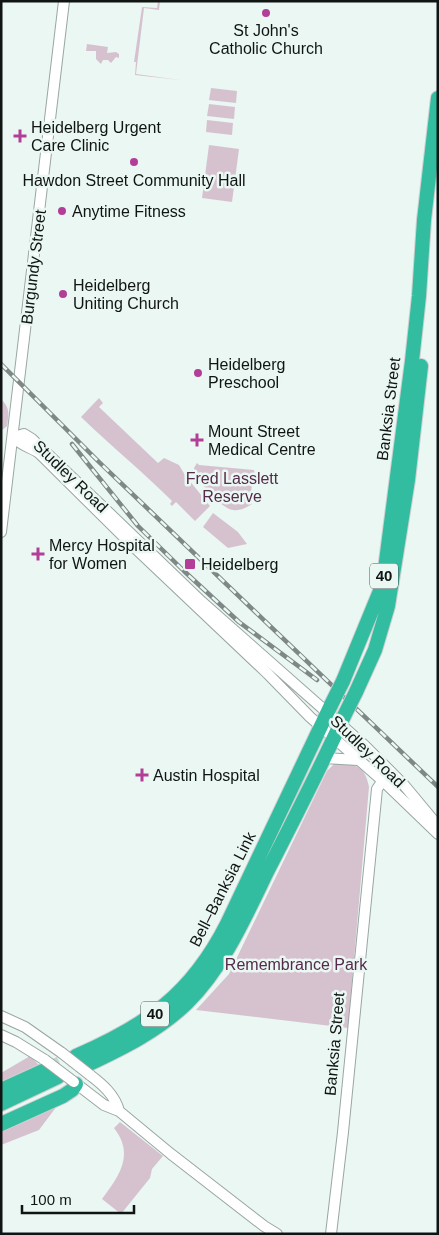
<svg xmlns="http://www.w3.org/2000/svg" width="439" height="1235" viewBox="0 0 439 1235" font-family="Helvetica,sans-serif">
  <rect width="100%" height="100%" fill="#eaf7f3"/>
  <path fill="#d6c2cf" d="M158 1H160L159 10 144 8 136 74 180 80 135 75 136 62H134L142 7 157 8Z
    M87 44 108 47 107 53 116 52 119 54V58L116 57 111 63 108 60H103L101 64 96 59V51H86Z
    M211 88 237 91 236 103 209 100Z
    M209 104 235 107 234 119 207 116Z
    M207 120 233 123 232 135 206 132Z
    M209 145 239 149 232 202 202 198Z
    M99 398 103 403 99 407 158 463 164 458 179 465 185 475 210 506 195 521 176 502 172 506 170 504 172 501C143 472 111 446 81 417Z
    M1 399C10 408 9 413 7 426L1 431Z
    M197 463 199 465 254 470 255 475 253 478 250 499 252 504C246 508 240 511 233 510 222 509 195 480 194 468Z
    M213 513 238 532 247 544 228 548 203 527Z
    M335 763C355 764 365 765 369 787L348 1028 196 1010 229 974 327 771Z
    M30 1056 40 1066 1 1084V1073Z
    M60 1102 39 1130 1 1145V1127Z
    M120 1122 163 1156 152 1169 150 1178 121 1214 102 1199C119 1176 135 1155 114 1128Z"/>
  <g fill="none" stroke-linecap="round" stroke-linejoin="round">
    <path stroke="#c9d5d2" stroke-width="14" stroke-dasharray="14 7" stroke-linecap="butt" d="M47 1069 76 1056"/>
    <g stroke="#9aa6a2" stroke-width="12">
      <path id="secondary" d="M1 532 64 1
        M324 758 358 760
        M438 826 404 785 364 745 202 602 32 439 24 434 14 437C20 446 31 447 39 453L135 548 268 674 310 717 383 781 438 834
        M1 1016 25 1027 62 1053
        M1 1035 16 1042 45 1060
        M90 1075C102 1084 115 1095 119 1111
        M74 1082 104 1105 119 1111 171 1154 264 1226 277 1234
        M331 1234 343 1132 377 789 385 777"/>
    </g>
    <g stroke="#cfd0d0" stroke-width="16">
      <path id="highway" d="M343 681 380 591 384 577 412 361 419 296 424 220 438 98
        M356 692 375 650 388 606 408 480 421 366
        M76 1056C147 1025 191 995 227 924L331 705
        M87 1065C123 1048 158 1031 187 1003 224 966 245 917 268 870 294 819 320 769 344 716
        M1 1090 47 1069
        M1 1104 58 1077
        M1 1124 63 1096 72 1090 76 1084"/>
    </g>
    <use href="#secondary" stroke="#fff" stroke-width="10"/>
    <use href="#highway" stroke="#32bda0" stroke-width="14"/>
    <g stroke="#7f8886" stroke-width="4.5">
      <path id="rail" d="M1 364 99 462 438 787
        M72 444 138 526 184 571 239 622 317 680"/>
    </g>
    <use href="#rail" stroke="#eaf7f3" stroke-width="2.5" stroke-dasharray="8" stroke-linecap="butt"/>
    <g stroke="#9aa6a2" stroke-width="12" stroke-linecap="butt">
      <path id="secondary-bridge" d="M62 1053 90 1075
        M45 1060 74 1082"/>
    </g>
    <g stroke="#cfd0d0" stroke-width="16" stroke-linecap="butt">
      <path id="highway-bridge" d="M331 705 343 681
        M344 716 356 692"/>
    </g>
    <use href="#secondary-bridge" stroke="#fff" stroke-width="10"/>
    <use href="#highway-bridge" stroke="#32bda0" stroke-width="14"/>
  </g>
  <g fill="#b23e97" stroke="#eaf7f3" stroke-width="2">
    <circle cx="266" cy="13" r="5"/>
    <path d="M17.5 128.5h5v5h5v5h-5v5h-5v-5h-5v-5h5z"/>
    <circle cx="134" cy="162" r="5"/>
    <circle cx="62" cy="211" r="5"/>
    <circle cx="63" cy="294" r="5"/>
    <circle cx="198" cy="373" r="5"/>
    <path d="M194.5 432.5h5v5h5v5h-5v5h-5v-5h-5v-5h5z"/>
    <path d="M35.5 546.5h5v5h5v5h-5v5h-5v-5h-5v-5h5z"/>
    <rect x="184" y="558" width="12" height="12" rx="2.5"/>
    <path d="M139.5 767.5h5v5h5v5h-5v5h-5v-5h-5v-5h5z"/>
  </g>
  <g text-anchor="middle" stroke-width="5" stroke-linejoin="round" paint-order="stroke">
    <g fill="#eaf7f3" stroke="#515957" stroke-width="1">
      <rect x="370" y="563.5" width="28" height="25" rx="4"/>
      <rect x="141" y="1001.5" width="28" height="25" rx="4"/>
    </g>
    <g font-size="15" font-weight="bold" fill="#101514">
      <text x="384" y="581">40</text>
      <text x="155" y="1019">40</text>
    </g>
    <g font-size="16" fill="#101514" stroke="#eaf7f3" text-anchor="start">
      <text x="266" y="36" text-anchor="middle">St John's<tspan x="266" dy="18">Catholic Church</tspan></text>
      <text x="31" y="133">Heidelberg Urgent<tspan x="31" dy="18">Care Clinic</tspan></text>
      <text x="134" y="186" text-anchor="middle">Hawdon Street Community Hall</text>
      <text x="72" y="217">Anytime Fitness</text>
      <text x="73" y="291">Heidelberg<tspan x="73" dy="18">Uniting Church</tspan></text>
      <text x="208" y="370">Heidelberg<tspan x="208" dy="18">Preschool</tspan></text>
      <text x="208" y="437">Mount Street<tspan x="208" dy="18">Medical Centre</tspan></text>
      <text x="49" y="551">Mercy Hospital<tspan x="49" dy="18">for Women</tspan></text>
      <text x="201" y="570">Heidelberg</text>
      <text x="153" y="781">Austin Hospital</text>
    </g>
    <g font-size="16" fill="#101514" stroke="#eaf7f3">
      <text transform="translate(33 267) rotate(-83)" y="6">Burgundy Street</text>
      <text transform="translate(388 409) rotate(-83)" y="6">Banksia Street</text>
      <text transform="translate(71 476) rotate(44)" y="6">Studley Road</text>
      <text transform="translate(368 751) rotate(44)" y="6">Studley Road</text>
      <text transform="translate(222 889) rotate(-63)" y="6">Bell–Banksia Link</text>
      <text transform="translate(334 1044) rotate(-85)" y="6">Banksia Street</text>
    </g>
    <g font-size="16" fill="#542b49" stroke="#eaf7f3">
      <text x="232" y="484">Fred Lasslett<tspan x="232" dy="18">Reserve</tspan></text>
      <text x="296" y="970">Remembrance Park</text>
    </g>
  </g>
  <rect width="439" height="1235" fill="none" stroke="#101514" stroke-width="5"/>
  <path d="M22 1205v8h112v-8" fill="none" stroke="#101514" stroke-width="2.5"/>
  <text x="30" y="1205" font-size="15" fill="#101514" stroke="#eaf7f3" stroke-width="4" paint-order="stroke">100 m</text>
</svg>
